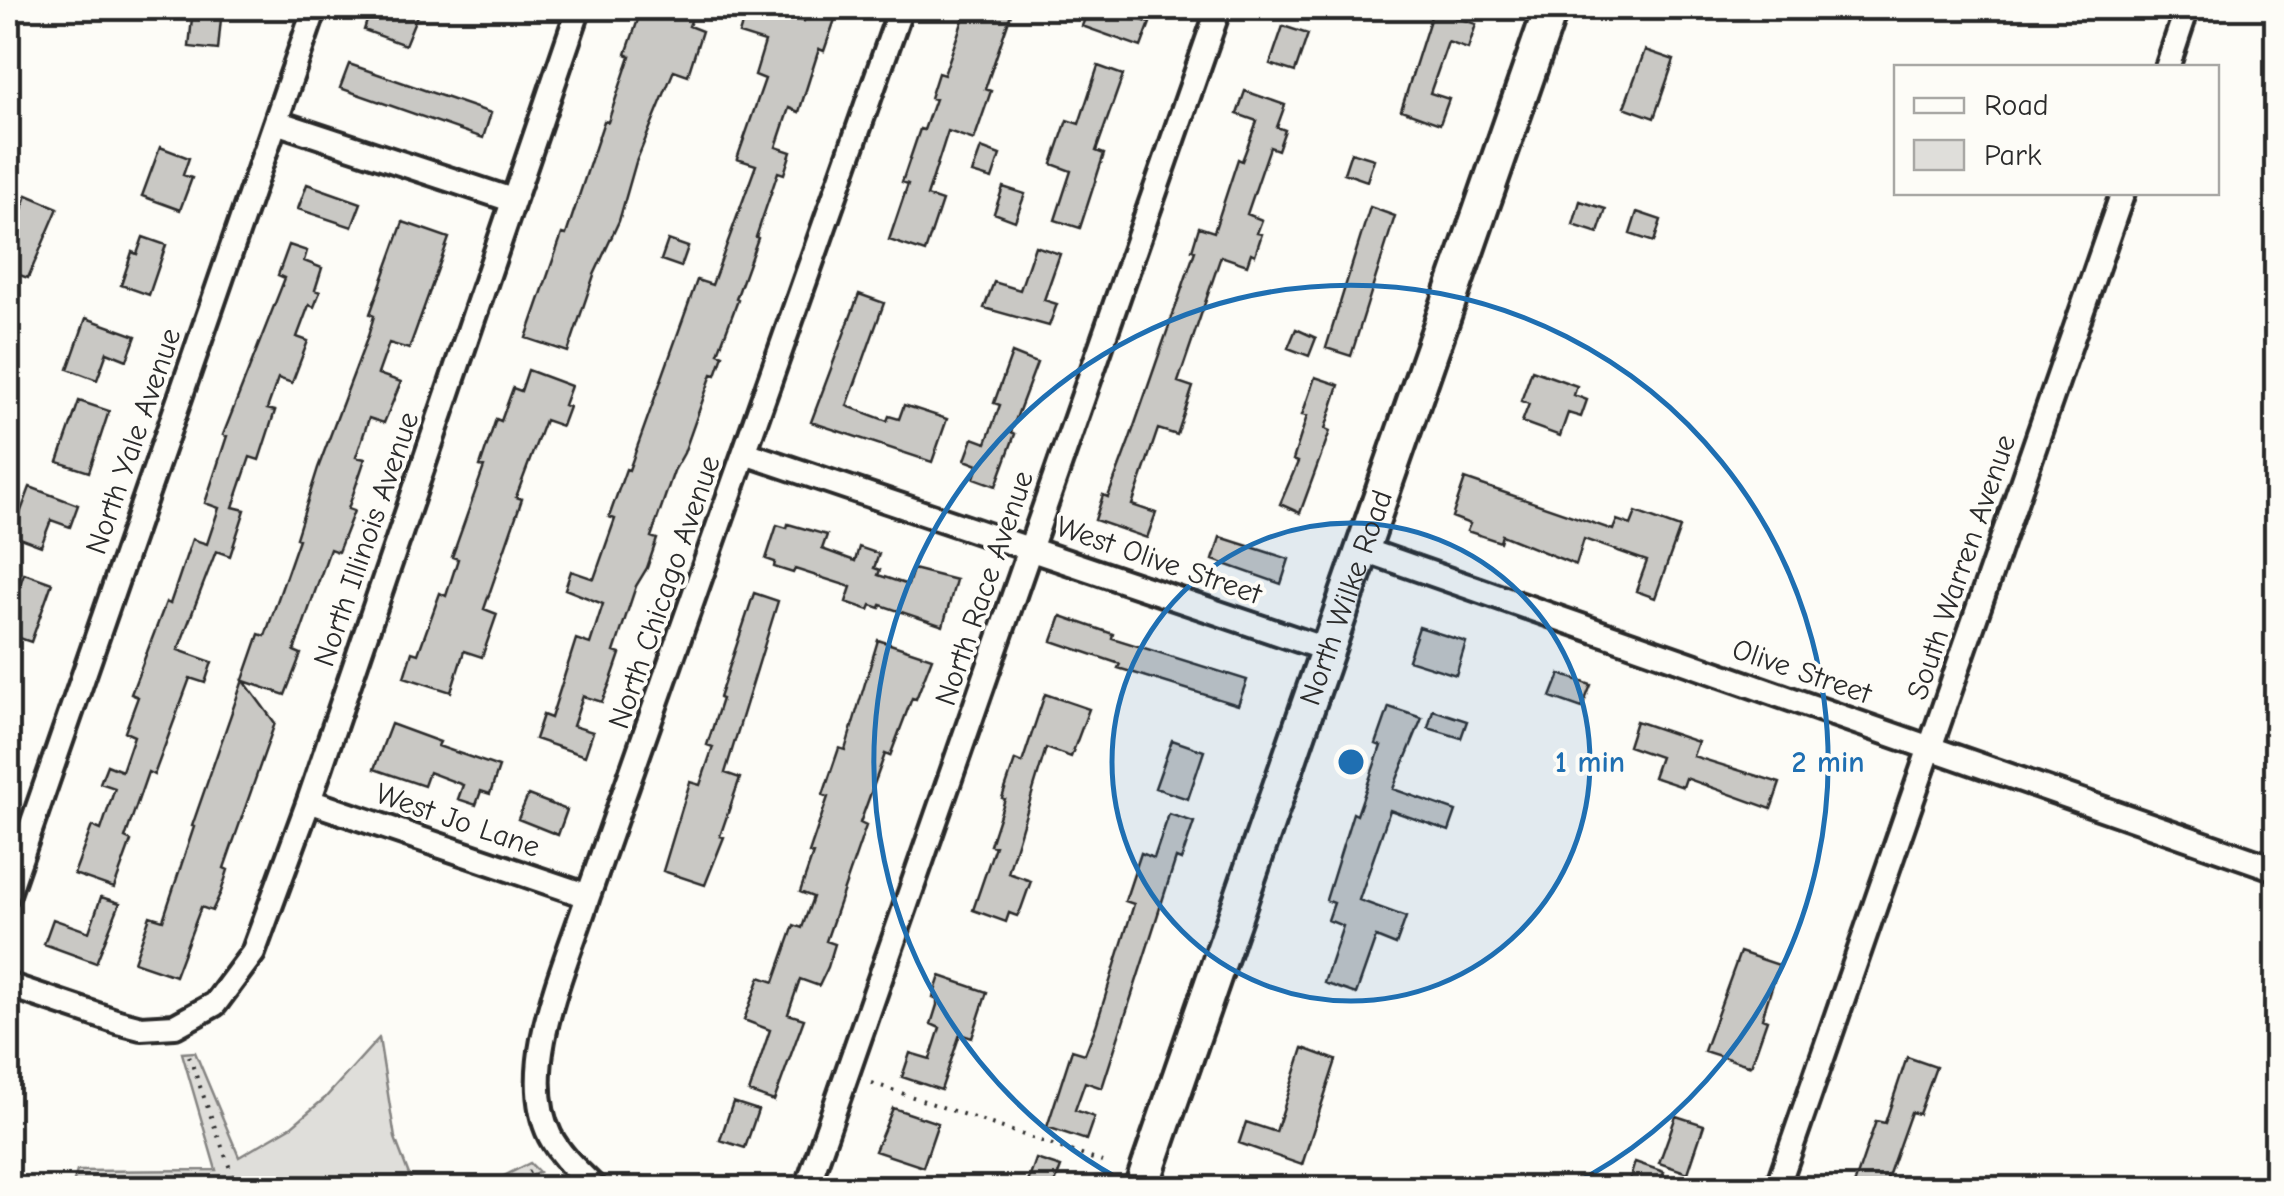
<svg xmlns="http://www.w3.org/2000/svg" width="2284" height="1196" viewBox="0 0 2284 1196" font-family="'Comic Neue',sans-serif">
  <rect width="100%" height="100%" fill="#fdfcf7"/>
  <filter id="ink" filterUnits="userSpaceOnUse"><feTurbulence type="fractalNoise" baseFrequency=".01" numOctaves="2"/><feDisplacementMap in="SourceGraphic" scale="20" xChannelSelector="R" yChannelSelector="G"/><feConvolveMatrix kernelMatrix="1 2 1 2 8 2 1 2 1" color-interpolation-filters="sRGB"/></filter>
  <g filter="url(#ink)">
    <path fill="#dfdeda" stroke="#858482" stroke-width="2.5" d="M379 1038 395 1138 414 1188H72L77 1171 216 1170 182 1053 195 1052 239 1157 292 1126 325 1098Z
      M530 1163 539 1172 509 1188H480Z"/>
    <path fill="#c9c8c4" stroke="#2b2b2b" stroke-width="2.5" d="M193 8H222L218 50 189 47Z
      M371 8H420L405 45 364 30Z
      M642 8H696L689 26 702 31 688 75 674 70 636 162 619 221 594 275 568 352 526 338 562 234 566 235 604 121 608 122 630 56 626 54Z
      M747 8 804 21 809 8H839L824 51 819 49 799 112 789 108 776 147 791 152 784 174 778 172 756 237 758 238 736 299 738 300 718 353 723 355 716 375 712 374 684 453 674 471 651 537 657 539 647 568 636 586 614 652 620 654 610 683 602 702 583 696 573 726 593 732 585 756 535 739 543 715 551 718 576 639 590 644 603 604 565 589 571 571 594 579 615 519 609 517 626 469 629 470 697 280 712 285 756 165 737 159 765 79 755 75 765 42 739 34Z
      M967 8H1013L985 89 991 91 974 140 948 131 927 196 942 201 925 252 889 240 908 184 902 182 920 129 924 130 935 99 930 98 938 73 944 75Z
      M1089 8H1109L1150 23 1141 47 1082 26Z
      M1433 10 1476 24 1468 49 1448 42 1430 93 1449 99 1440 124 1401 110Z
      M1283 26 1308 34 1295 72 1270 64Z
      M1645 50 1674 60 1654 118 1624 107Z
      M349 64 491 113 483 138 340 88Z
      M1098 66 1123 75 1096 151 1104 154 1080 228 1055 220 1071 171 1052 164 1067 120 1079 124Z
      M1245 91 1285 105 1277 127 1285 130 1278 150 1270 147 1247 214 1262 220 1257 233 1262 234 1255 255 1251 253 1247 265 1221 256 1178 382 1193 387 1177 435 1158 429 1132 505 1156 513 1147 538 1095 520 1103 495 1108 497 1129 441 1195 251 1192 250 1199 227 1214 232 1238 159 1242 161 1257 121 1237 114Z
      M160 147 189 158 183 175 192 178 180 210 142 196Z
      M981 148 1000 155 992 179 972 173Z
      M1351 152 1374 159 1367 181 1344 173Z
      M307 184 361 203 352 227 298 209Z
      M1003 187 1025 194 1015 221 994 213Z
      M27 195 58 208 28 278 8 271V221L17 224Z
      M1580 201 1606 209 1598 233 1573 225Z
      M1370 207 1395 216 1351 356 1326 348Z
      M1637 212 1661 220 1654 242 1630 234Z
      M403 222 449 238 409 349 389 343 378 374 401 382 384 423 369 418 356 457 365 459 348 509 354 511 338 552 330 549 294 651 301 654 285 695 244 681 275 723 224 868 228 870 221 892 212 911 201 907 175 976 134 962 150 916 163 920 194 827 192 826 259 634 265 636 299 539 296 538 318 468 368 336 374 316 370 314Z
      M143 237 166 245 149 295 121 285 132 252 137 254Z
      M668 240 688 247 681 267 661 260Z
      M289 245 307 251 304 261 322 268 315 290 320 292 314 307 309 305 297 337 308 341 292 383 278 378 267 409 275 411 259 460 250 457 233 507 245 510 230 556 216 551 178 650 212 662 205 683 190 678 154 775 148 772 125 838 131 841 114 888 74 874 92 826 101 830 115 788 100 783 107 765 122 771 134 736 125 732 138 697 131 694 166 602 170 604 192 539 207 544 219 508 205 503 227 436 223 435 285 278 278 275Z
      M1035 246 1060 254 1044 300 1057 304 1049 326 984 308 994 282 1020 290Z
      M859 294 884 303 847 406 887 421 889 416 899 419 904 405 947 419 932 462 811 422Z
      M86 318 136 336 127 360 107 352 97 380 68 369Z
      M1296 329 1316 338 1309 356 1288 348Z
      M1012 353 1037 363 1011 432 1015 434 996 486 974 478 978 465 965 460 973 438 986 443 1000 405 994 403Z
      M528 370 571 386 564 405 569 407 562 426 545 420 516 497 522 499 484 609 497 614 482 657 464 651 451 692 404 677 412 652 418 654 440 593 446 596 458 559 452 557 484 467 480 466 496 419 501 421 513 388 521 391Z
      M1532 370 1577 386 1574 395 1587 400 1581 417 1568 413 1560 436 1522 422 1529 404 1521 401Z
      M1315 377 1339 385 1325 429 1330 431 1300 513 1280 504 1298 462 1293 460 1307 416 1302 415Z
      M79 401 109 411 89 472 58 462Z
      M1465 479 1613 530 1617 520 1631 525 1636 512 1680 528 1655 598 1636 591 1647 561 1584 539 1576 565 1502 535 1500 542 1467 531 1470 524 1452 517Z
      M30 487 78 505 70 527 51 520 41 546 12 535Z
      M788 524 827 535 822 549 855 561 859 547 879 554 874 568 880 570 878 575 908 585 913 569 956 580 943 626 881 605 880 608 871 605 869 610 846 602 851 587 795 569 793 573 774 567 775 562 766 559 777 525 787 528Z
      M1220 537 1289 559 1281 584 1213 560Z
      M24 573 52 583 31 642 8 634V619Z
      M754 593 778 601 725 773 740 778 720 836 724 837 705 885 663 871 690 782 700 785 713 747 707 745 722 699 719 698Z
      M1061 616 1113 634 1112 638 1247 680 1238 705 1118 668 1120 664 1052 641Z
      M1419 627 1466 642 1456 675 1408 660Z
      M878 640 932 658 916 699 912 698 890 756 885 754 860 823 866 826 826 941 835 944 828 967 819 986 800 979 788 1014 804 1019 774 1101 749 1092 770 1030 744 1020 760 977 774 982 794 925 802 928 813 897 800 892 813 854 809 853 828 797 823 795 839 748 845 750Z
      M1560 674 1591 685 1582 708 1551 697Z
      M1045 694 1089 709 1071 757 1046 748 1008 873 1031 881 1021 909 1017 916 1009 913 1006 922 973 910 995 846 990 845 1005 799 1002 798 1015 760 1022 763Z
      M1389 707 1422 718 1393 789 1456 811 1449 831 1390 810 1359 900 1406 917 1396 945 1376 937 1356 994 1324 983 1343 926 1328 920 1334 903 1326 900 1353 813 1357 815 1381 746 1376 744Z
      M1433 710 1467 721 1461 738 1428 728Z
      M1636 721 1698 742 1693 756 1780 783 1771 809 1686 778 1683 787 1653 777 1660 757 1628 746Z
      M391 724 440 742 438 746 499 767 490 794 481 791 476 805 458 799 463 785 429 772 424 786 374 769Z
      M1172 740 1204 751 1188 799 1155 788Z
      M528 795 567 810 558 835 518 819Z
      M1169 814 1194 822 1181 860 1176 858 1102 1088 1085 1082 1075 1110 1094 1117 1086 1140 1047 1127 1072 1050 1085 1054 1096 1026 1134 904 1125 901 1141 853 1154 858Z
      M101 897 120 903 96 963 44 944 53 919 89 932Z
      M1740 952 1779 965 1762 1018 1767 1020 1751 1066 1704 1051Z
      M940 976 987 992 972 1038 960 1034 941 1090 902 1077 910 1053 930 1059 940 1028 931 1024 937 1005V999L933 997Z
      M1303 1048 1336 1060 1302 1165 1239 1143 1246 1122 1276 1132Z
      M1907 1057 1936 1067 1919 1114 1911 1112 1884 1188H1853L1876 1121 1885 1123Z
      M733 1102 758 1110 745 1148 720 1140Z
      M893 1108 938 1123 923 1167 875 1151Z
      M1676 1116 1704 1125 1688 1173 1659 1163Z
      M1036 1159 1061 1167 1053 1188H1026Z
      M1635 1162 1664 1172 1659 1188H1627Z"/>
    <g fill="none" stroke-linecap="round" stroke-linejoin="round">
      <g stroke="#2b2b2b" stroke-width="30">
        <path id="street" d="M2167 68 2187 8
          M276 122 512 200
          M745 453 1325 649
          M1364 550 2276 869
          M309 801 588 896
          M8 894 315 8
          M8 985 118 1022 141 1028 175 1026 215 1004 253 953 309 801 579 8
          M595 1188C579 1172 561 1157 550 1136 516 1068 567 963 588 896L901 8
          M807 1188 1219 8
          M1777 1188 2123 192"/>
      </g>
      <g stroke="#2b2b2b" stroke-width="40">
        <g id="secondary">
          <path id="s1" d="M1141 1188C1276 794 1415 402 1551 8"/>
        </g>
      </g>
      <path stroke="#2b2b2b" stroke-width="4" stroke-dasharray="2.5 8" stroke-linecap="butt" d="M189 1056 237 1188
        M872 1083 1102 1162
        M261 1188 282 1180 328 1188
        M501 1188 530 1172"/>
      <use href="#street" stroke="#fdfcf7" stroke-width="22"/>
      <use href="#secondary" stroke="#fdfcf7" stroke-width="32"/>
    </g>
  </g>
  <circle cx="1351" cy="762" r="239" fill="#1f6fb2" fill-opacity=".12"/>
  <g fill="none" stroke="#1f6fb2" stroke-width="5">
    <circle cx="1351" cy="762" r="239"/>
    <path d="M1134 1187A477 477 0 1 1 1568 1187"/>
  </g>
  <g text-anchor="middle" stroke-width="8" stroke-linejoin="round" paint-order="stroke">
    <g font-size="30" fill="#2b2b2b" stroke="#fdfcf7">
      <text transform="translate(133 441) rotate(-71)" y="10">North Yale Avenue</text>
      <text transform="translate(366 539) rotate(-71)" y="10">North Illinois Avenue</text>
      <text transform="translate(1159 560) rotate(19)" y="10">West Olive Street</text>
      <text transform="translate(1961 567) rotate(-71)" y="10">South Warren Avenue</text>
      <text transform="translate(984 588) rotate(-71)" y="10">North Race Avenue</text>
      <text transform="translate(664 592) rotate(-71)" y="10">North Chicago Avenue</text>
      <text dy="10" stroke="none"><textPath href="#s1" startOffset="625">North Wilke Road</textPath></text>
      <text transform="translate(1802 671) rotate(19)" y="10">Olive Street</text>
      <text transform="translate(458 820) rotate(19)" y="10">West Jo Lane</text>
    </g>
  </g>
  <circle cx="1351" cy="762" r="15" fill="#1f6fb2" stroke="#fdfcf7" stroke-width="5"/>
  <g font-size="30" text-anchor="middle" font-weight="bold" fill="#1f6fb2" stroke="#fdfcf7" stroke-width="8" stroke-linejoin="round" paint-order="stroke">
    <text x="1590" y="772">1 min</text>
    <text x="1828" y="772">2 min</text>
  </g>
  <rect width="2284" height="1196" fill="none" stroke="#fdfcf7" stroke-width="40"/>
  <rect x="20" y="20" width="2244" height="1156" fill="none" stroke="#2b2b2b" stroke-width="4" filter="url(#ink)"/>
  <rect x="1894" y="65" width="325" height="130" fill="#fdfcf7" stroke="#a9a8a5" stroke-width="2.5"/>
  <rect x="1914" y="98" width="50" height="15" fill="#fdfcf7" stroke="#a9a8a5" stroke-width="2.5"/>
  <text x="1984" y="115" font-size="30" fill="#2b2b2b">Road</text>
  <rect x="1914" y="140" width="50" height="30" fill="#dfdeda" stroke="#a9a8a5" stroke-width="2.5"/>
  <text x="1984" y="165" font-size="30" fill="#2b2b2b">Park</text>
</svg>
